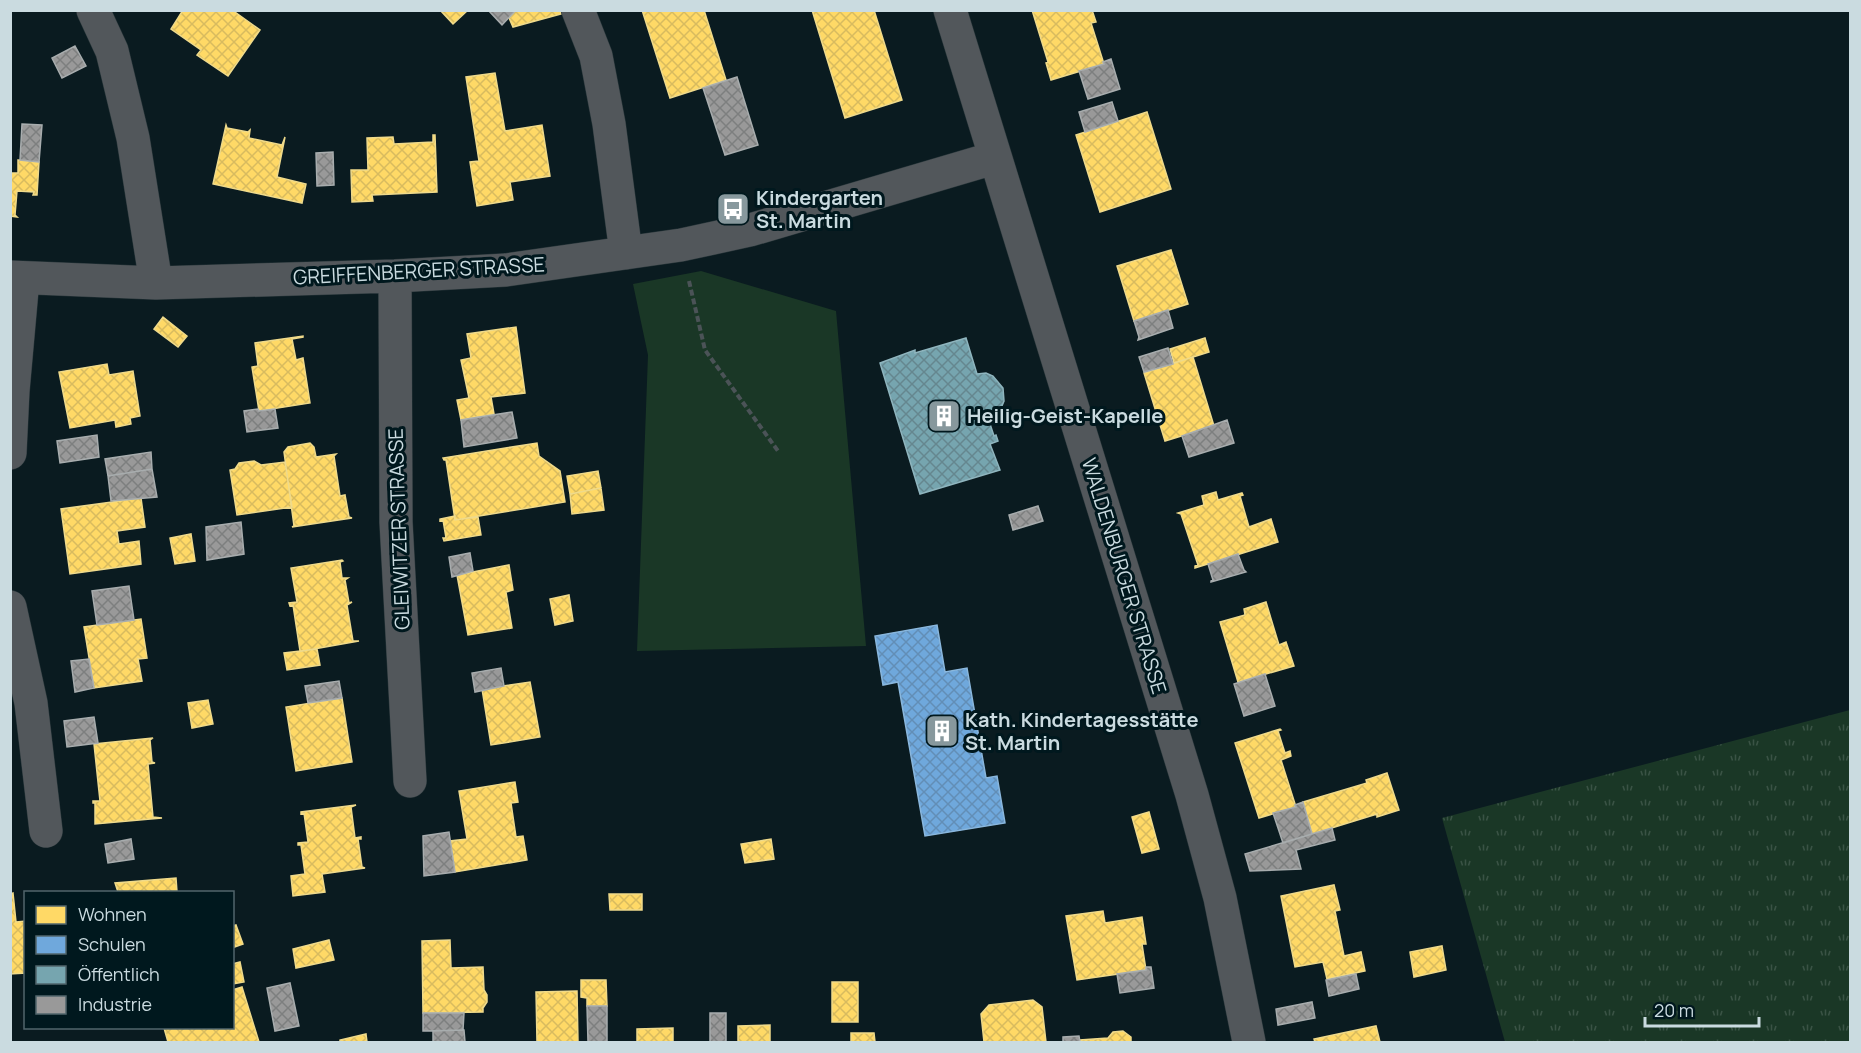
<svg xmlns="http://www.w3.org/2000/svg" width="1861" height="1053" viewBox="0 0 1861 1053" font-family="Manrope,sans-serif">
  <defs>
    <pattern id="grass-tufts" width="24" height="20" patternUnits="userSpaceOnUse" patternTransform="scale(1.5)"><rect width="24" height="20" fill="#1a3726"/><path d="M3 7l-1-3M5 7V3M7 7l1-3M15 17l-1-3M17 17v-4M19 17l1-3" fill="none" stroke="#3a5345"/></pattern>
    <pattern id="homes-cross-hatch" width="8" height="8" patternUnits="userSpaceOnUse" patternTransform="scale(1.5)"><rect width="8" height="8" fill="#ffd966"/><path d="M0 0l8 8M0 8l8-8" fill="none" stroke="#d8bb5f"/></pattern>
    <pattern id="schools-cross-hatch" width="8" height="8" patternUnits="userSpaceOnUse" patternTransform="scale(1.5)"><rect width="8" height="8" fill="#6fa8dc"/><path d="M0 0l8 8M0 8l8-8" fill="none" stroke="#628eb6"/></pattern>
    <pattern id="public-cross-hatch" width="8" height="8" patternUnits="userSpaceOnUse" patternTransform="scale(1.5)"><rect width="8" height="8" fill="#76a5af"/><path d="M0 0l8 8M0 8l8-8" fill="none" stroke="#65878f"/></pattern>
    <pattern id="industry-cross-hatch" width="8" height="8" patternUnits="userSpaceOnUse" patternTransform="scale(1.5)"><rect width="8" height="8" fill="#999"/><path d="M0 0l8 8M0 8l8-8" fill="none" stroke="#7d7f7f"/></pattern>
  </defs>
  <rect width="100%" height="100%" fill="#0a1b20"/>
  <path fill="url(#grass-tufts)" d="M1850 710V1042H1505L1442 818Z"/>
  <path fill="#1a3726" d="M701 271 836 311 866 646 637 651 648 355 633 284Z"/>
  <path fill="url(#homes-cross-hatch)" stroke="#efda8b" stroke-width="1.5" d="M183 10H232L260 30 228 76 197 55 201 50 171 29Z
    M440 10H468L453 24Z
    M516 10H560L561 14 513 27 509 18Z
    M642 10H704L726 80 670 98Z
    M812 10H874L902 100 845 118Z
    M1032 10H1092L1096 22 1091 23 1104 64 1051 80 1046 63 1048 62Z
    M495 73 505 131 542 125 550 176 510 182 513 200 477 206 470 162 479 161 466 77Z
    M1147 112 1171 189 1100 212 1076 135Z
    M226 125 227 128 248 132 250 130 249 138 282 145 285 137 277 177 306 184 302 203 213 184Z
    M433 135H435L437 192 372 195 373 201 352 202 351 170H368L367 138 393 137 394 144 433 142Z
    M18 160 39 162 37 195H33L34 192 17 191 15 215 17 217 10 216V173H18Z
    M1171 250 1188 304 1134 321 1117 266Z
    M163 317 187 336 178 347 154 329Z
    M516 327 525 393 491 397 494 414 461 420 457 400 469 398 461 360 471 358 467 334Z
    M303 336V337L292 339 296 360 303 358 310 403 259 411 252 367 258 366 255 343Z
    M1205 338 1209 352 1174 363 1170 349Z
    M1193 357 1214 426 1165 441 1144 373Z
    M107 364 109 375 133 371 140 416 130 418 131 424 116 427 115 420 70 428 59 372Z
    M310 443 314 447 316 457 336 454 334 456 340 496 345 495 349 517 352 518 292 527 294 526 284 452 288 447Z
    M537 443 539 456 560 471 565 502 455 520 446 460H444L443 458Z
    M254 461 261 465 285 462 292 507 237 515 230 470 235 469 239 463Z
    M598 471 601 488 570 494 567 476Z
    M601 488 604 510 572 514 570 494Z
    M1216 492 1218 500 1242 493 1243 495 1240 496 1249 527 1271 519 1278 542 1195 568V566L1198 565 1181 514 1178 513 1204 505 1202 496Z
    M141 498 145 527 117 531 119 544 139 541 141 564 70 574 61 509Z
    M455 516V520L478 517 481 535 444 541 443 538H446L443 520 440 521V519Z
    M191 534 195 561 175 564 170 538Z
    M342 560 343 561 340 562 342 578H348L345 580 349 603 352 602 347 605 353 641H359L297 652 300 651 293 605 290 606 289 603 297 602 291 568Z
    M509 565 513 590 506 592 512 628 468 635 457 575Z
    M569 595 573 621 555 625 550 599Z
    M1266 602 1279 645 1286 642 1294 666 1238 682 1220 622 1245 615 1244 609Z
    M141 619 147 658 138 659 142 681 94 688 84 627Z
    M317 649 320 665 287 670 284 653Z
    M530 682 540 737 491 745 482 689Z
    M342 698 352 762 296 771 286 707Z
    M208 700 213 724 192 728 188 703Z
    M1280 729 1281 730 1278 731 1285 753 1290 751 1291 756 1281 760 1296 807 1259 818 1235 743Z
    M153 738 150 740 152 762 155 763 148 764 153 817 162 818 95 824V803H93V801H100L94 744Z
    M1387 773 1399 810 1377 817V814L1312 834 1303 802 1367 783 1366 780Z
    M515 782 518 802 511 803 516 837 523 836 527 860 455 872 450 841 467 839 459 791Z
    M356 805 351 807 355 838 361 837V839H358L362 867 365 868 322 874 325 892 293 896 291 876 305 874 301 845H298V843L308 842 304 813 301 814V812Z
    M1149 812 1159 849 1142 853 1132 817Z
    M771 839 774 859 745 863 741 844Z
    M176 878 177 892H118L115 883Z
    M1334 885 1340 910 1335 911 1344 956 1361 952 1365 971 1327 979 1323 962 1295 967 1281 896Z
    M13 893 16 922 26 921V973L10 974V894Z
    M609 894H642V910H610Z
    M1103 911 1105 923 1142 917 1146 944H1142L1146 970 1077 980 1066 916Z
    M236 925 243 944 232 948V926Z
    M329 940 334 960 296 968 293 949Z
    M450 940 451 968 483 967 484 990 487 995V1002L483 1008V1012L423 1013 422 941Z
    M1442 946 1446 970 1414 977 1410 952Z
    M240 962 244 982 232 984V964Z
    M581 980H606L607 1006H587V998L581 997Z
    M832 982H858V1022H832Z
    M242 987 259 1042H168L164 1028H232V990Z
    M577 991 578 1042H537L536 992Z
    M1033 1000 1042 1007 1046 1042H984L981 1014 989 1005Z
    M770 1025V1042H775H738V1026Z
    M1376 1026 1380 1042H1315L1314 1039Z
    M673 1028V1042H637V1029Z
    M1123 1031 1131 1037V1042H1080V1040L1108 1038 1113 1032Z
    M851 1033H874L875 1042H851Z
    M366 1034 367 1042H340V1040Z"/>
  <path fill="url(#schools-cross-hatch)" stroke="#8ab7dd" stroke-width="1.5" d="M937 625 945 672 967 668 986 778 997 776 1005 823 925 836 898 682 883 685 875 636Z"/>
  <path fill="url(#public-cross-hatch)" stroke="#8fb5be" stroke-width="1.5" d="M966 338 977 374 986 373 993 376 1003 388 1004 401 1001 408 988 418 994 436 996 435 998 441 990 444 1000 470 920 494 880 363 915 350V353Z"/>
  <path fill="url(#industry-cross-hatch)" stroke="#a8adae" stroke-width="1.5" d="M488 10H516L502 25Z
    M75 46 86 66 62 78 52 58Z
    M1111 59 1120 89 1088 99 1079 71 1104 64 1103 62Z
    M737 77 758 145 725 155 703 88Z
    M1112 102 1118 121 1085 132 1079 112Z
    M22 124 42 125 39 162 20 160Z
    M333 152 334 185 317 186 316 153Z
    M1168 310 1173 328 1138 340 1139 337 1134 321Z
    M1168 348 1173 364 1144 372 1139 357Z
    M258 409 259 411 275 409 278 428 247 432 244 411Z
    M512 412 517 438 464 447 461 420Z
    M1227 420 1234 443 1189 457 1182 436Z
    M97 435 99 457 60 463 57 441Z
    M151 452 152 469 108 476 105 459Z
    M152 469 157 497 111 501 108 476Z
    M1038 506 1043 521 1013 530 1009 515Z
    M241 522 244 554 207 560 206 527Z
    M470 553 473 571 452 577 449 557Z
    M1238 554 1244 570 1246 572 1211 582V581L1213 580 1208 564Z
    M129 586 134 620 97 625 92 591Z
    M89 659 94 688 75 692 71 661Z
    M501 668 504 686 475 692 472 673Z
    M1265 674 1275 706 1244 716 1234 684Z
    M339 681 342 698 308 703 305 686Z
    M94 717 98 743 67 747 64 721Z
    M1303 802 1312 834 1283 843 1273 813 1296 807 1295 805Z
    M1332 828 1335 840 1296 850 1301 869 1250 871 1245 854Z
    M449 832 455 872 424 876 423 836Z
    M131 839 134 859 108 863 105 844Z
    M1146 967H1151L1154 988 1120 993 1117 974 1146 970Z
    M1356 974 1359 989 1329 996 1326 980Z
    M290 983 299 1026 275 1031 267 988Z
    M1312 1002 1315 1018 1278 1025 1276 1009Z
    M587 1006H607V1042H588Z
    M423 1013H464L463 1030 423 1031Z
    M710 1013H726V1042H710Z
    M464 1030 465 1042H433V1031Z
    M1079 1036 1080 1042H1063V1037Z"/>
  <g fill="none" stroke-linecap="round" stroke-linejoin="round">
    <g stroke="#273539" stroke-width="34">
      <path id="minor" d="M93 10 112 51 133 138 156 283
        M578 10 596 56 609 124 626 253
        M950 10 1192 795 1220 898 1249 1042
        M395 276 396 522 410 781
        M10 277 156 283 395 276 506 270 681 245 750 230 994 158
        M10 453 13 391 23 279
        M10 607 31 703 46 831"/>
    </g>
    <path stroke="#4b5357" stroke-width="4" stroke-dasharray="6 3" stroke-linecap="butt" d="M689 281 705 350 778 451"/>
    <use href="#minor" stroke="#52575b" stroke-width="33"/>
  </g>
  <defs>
    <g id="bus-square" transform="scale(1.725)"><rect x="-9" y="-9" width="18" height="18" rx="4" fill="#87989d" stroke="#00181e"/><path d="M-5-6H5V4H4V6H2V4H-2V6H-4V4H-5ZM-3.5-4V0h7V-4ZM-3.5 1.2v1.5H-2V1.2ZM2 1.2v1.5H3.5V1.2Z" fill="#fff"/></g>
    <g id="building-square" transform="scale(1.725)"><rect x="-9" y="-9" width="18" height="18" rx="4" fill="#87989d" stroke="#00181e"/><path d="M-4-6H4V6H1V3H-1V6H-4ZM-2.5-4.3h1.7v1.8h-1.7ZM.8-4.3h1.7v1.8H.8ZM-2.5-1h1.7V.8h-1.7ZM.8-1h1.7V.8H.8Z" fill="#fff"/></g>
  </defs>
  <g fill-rule="evenodd">
    <use href="#bus-square" x="733" y="209"/>
    <use href="#building-square" x="944" y="416"/>
    <use href="#building-square" x="942" y="731"/>
  </g>
  <g text-anchor="middle" stroke-width="6" stroke-linejoin="round" paint-order="stroke">
    <g font-size="20" font-weight="bold" fill="#cadbe0" stroke="#00181e" text-anchor="start">
      <text x="756" y="205">Kindergarten<tspan x="756" dy="23">St. Martin</tspan></text>
      <text x="967" y="423">Heilig-Geist-Kapelle</text>
      <text x="965" y="727">Kath. Kindertagesstätte<tspan x="965" dy="23">St. Martin</tspan></text>
    </g>
    <g font-size="20" fill="#cadbe0" stroke="#00181e">
      <text transform="translate(419 271) rotate(-3)" y="7">GREIFFENBERGER STRASSE</text>
      <text transform="translate(399 529) rotate(-92)" y="7">GLEIWITZER STRASSE</text>
      <text transform="translate(1124 576) rotate(73)" y="7">WALDENBURGER STRASSE</text>
    </g>
  </g>
  <rect width="1861" height="1053" fill="none" stroke="#cadbe0" stroke-width="24"/>
  <rect x="24" y="891" width="210" height="138" fill="#00181e" stroke="#51666c" stroke-width="1.5"/>
  <rect x="36" y="906" width="30" height="18" fill="#ffd966" stroke="#51666c" stroke-width="1.5"/>
  <text x="78" y="921" font-size="18" fill="#cadbe0">Wohnen</text>
  <rect x="36" y="936" width="30" height="18" fill="#6fa8dc" stroke="#51666c" stroke-width="1.5"/>
  <text x="78" y="951" font-size="18" fill="#cadbe0">Schulen</text>
  <rect x="36" y="966" width="30" height="18" fill="#76a5af" stroke="#51666c" stroke-width="1.5"/>
  <text x="78" y="981" font-size="18" fill="#cadbe0">Öffentlich</text>
  <rect x="36" y="996" width="30" height="18" fill="#999999" stroke="#51666c" stroke-width="1.5"/>
  <text x="78" y="1011" font-size="18" fill="#cadbe0">Industrie</text>
  <path d="M1645 1017v9h114v-9" fill="none" stroke="#cadbe0" stroke-width="3"/>
  <text x="1654" y="1017" font-size="18" fill="#cadbe0" stroke="#00181e" stroke-width="4.5" paint-order="stroke">20 m</text>
</svg>
